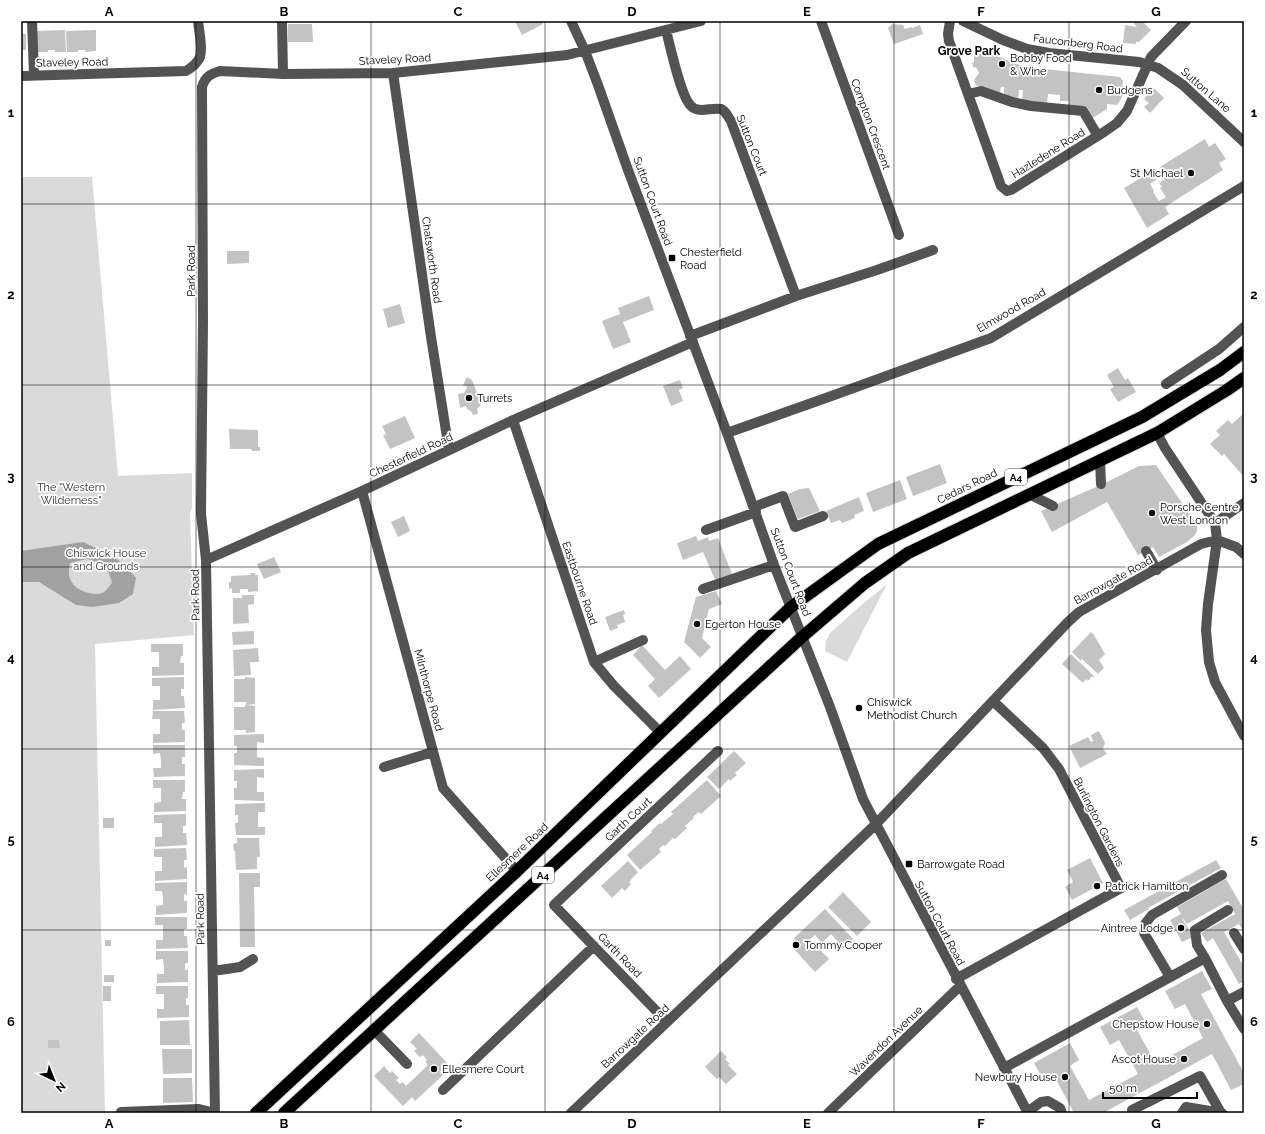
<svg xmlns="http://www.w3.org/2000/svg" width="1265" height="1134" viewBox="0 0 1265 1134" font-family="Raleway,sans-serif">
  <rect width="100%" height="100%" fill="#fff"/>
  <path fill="#dadada" d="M21 177H92L118 476 192 473V508L190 514 194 635 95 644 105 1113H21Z
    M887 584 847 662 825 651 826 641 830 633 858 608Z"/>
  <path fill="#a1a1a1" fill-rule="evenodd" d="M83 542 107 553 124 564 136 578 133 594 119 603 92 607 76 605 39 582H21V551ZM87 559C103 563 108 567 112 583 110 585 107 590 104 592 99 595 94 594 89 593 73 589 66 579 70 563Z"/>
  <path fill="#c3c3c3" d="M515 21H541L543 24 522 35Z
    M1134 21H1142L1151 30 1139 42H1136V44L1123 43 1125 25 1137 27 1133 22Z
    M288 24H312L313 42H288Z
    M892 24 903 25 905 29 912 27V28L920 25 923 34 894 44 888 28Z
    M65 30 66 52H55V50H48V52H37L36 31Z
    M96 30V51L85 52V50H78V52H67L66 31Z
    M21 34H26V50H21Z
    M979 48 1016 64 1035 68 1120 77 1123 81 1122 92H1124L1121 99 1117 105 1107 104V109L1091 119 1087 111V108L1068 106 1069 101H1060V95L1048 94 1047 104 1022 101 1023 90H1019L1018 99 1004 96V87H1001L1000 93 986 90 976 85 974 80 979 73 976 67 974 68 972 63 974 62V50Z
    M1153 87 1164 98 1150 113 1144 107 1149 103 1144 99Z
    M1205 139 1209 147 1215 143 1226 159 1219 163 1223 170 1165 207 1169 214 1147 228 1124 188 1151 172 1156 180 1150 184 1154 191 1153 192 1159 201 1166 197 1160 188 1162 187 1159 183 1164 180 1162 178 1166 176 1160 167Z
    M227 251H249V263L227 264Z
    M649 296 654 310 623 322 631 342 613 349 602 321 620 314 618 308Z
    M400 304 405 323 388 328 383 309Z
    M1118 368 1125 380 1128 378 1136 392 1118 402 1110 389 1114 387 1107 375Z
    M467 377 472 380 481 403 480 406 477 409 478 414 473 415 471 411 467 409 466 406 460 408 458 394 464 393 467 387 463 385Z
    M680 380 683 388 679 390 683 401 671 406 663 386Z
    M1244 413V477L1224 454 1222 456 1210 444 1220 435 1216 431 1228 420 1232 424Z
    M405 416 415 438 390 449 383 435 386 434 382 426Z
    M229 429 258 430V447H260V451H252L251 449H230Z
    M940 464 947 483 913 496 906 477Z
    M1156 465 1197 525V530L1195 535 1187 542 1159 557 1153 547 1138 555 1107 502 1052 532 1041 511 1103 484 1139 466Z
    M900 480 907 499 873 512 866 493Z
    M809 488 820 511 798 519 788 494 800 489Z
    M859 497 864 511 854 515 855 518 842 523 840 520 831 523 826 511Z
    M404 516 410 531 398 537 391 522Z
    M696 536 698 541 708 537 709 541 718 538 732 574 715 580 703 552 683 560 677 543Z
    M274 557 281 572 264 579 257 564Z
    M250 573H255V575H258V591L248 592V589H240V593H232V588L229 589V582H231V576L251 575Z
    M716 591 722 604 709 609 702 638 711 647 700 658 684 642 696 597Z
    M242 595H254V604L248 605 249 623 233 624V598H242Z
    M624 610 625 614 623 615 625 622 617 625 618 628 610 631 605 617Z
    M254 631V644L233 645 232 632Z
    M1091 632 1094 635 1105 654 1099 660 1104 668 1098 674 1082 659 1081 661 1072 652Z
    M151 644H183V656H181L180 663H184V675L152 676V667H159V652H151Z
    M642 645 665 670 680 656 691 669 659 698 648 686 655 679 633 655Z
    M258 648 259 662H250L251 675 234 676 233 650Z
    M1071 654 1094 676 1093 678 1092 676 1088 681 1086 679 1083 683 1062 664Z
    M184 677V689H181V696H184L185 708 153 710V700H160V686H152V678Z
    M245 677 255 678V704L246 705V702H234V679H245Z
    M245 705 255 706V732L246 733V730H234V707H245Z
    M153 711H184L185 723H182V730H185V742L153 743V734H160V719H152Z
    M1099 731 1105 743 1103 749 1107 754 1080 768 1069 746 1088 737 1091 742 1093 741 1091 735Z
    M264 734V743L257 742V757L264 758V766L234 765V753H237V746H234V735Z
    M153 745H185V757H182V764H185V776L154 777 153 768H161V761L160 753 153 754Z
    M734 751 746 763 735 773 737 775 730 781 729 779 719 789 707 777Z
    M264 769V778L257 777V792H264V801L234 800V788H237V781H234V770Z
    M153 780H185V792H183L182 799H186V811L154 812V803L161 802V788H153Z
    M707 780 721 796 701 814 699 812 693 817 694 818 685 826 687 828 675 839 673 838 665 846 663 845 659 849 661 852 640 870 627 855 652 832 651 831 660 823 661 824 673 814 671 812Z
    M265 803V812H258V827H265V835H236L235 823H238V815H235V804Z
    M186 814V826H183V833H186L187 845 155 847V837H162V823H154V815Z
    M103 818H114V828H103Z
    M237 838H259L260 857H257V869L236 870 235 851H234L233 844 237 843Z
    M186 848 187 860H184V868L187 867V879L155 881V871H162V857H154V849Z
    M1090 858 1103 883 1072 900 1065 887 1073 882 1067 870Z
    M1216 860 1221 868 1148 908 1149 909 1130 920 1124 910Z
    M628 861 638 872 629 882 631 884 625 891 622 888 612 898 601 886Z
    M239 873H260V887H254L255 947H240Z
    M1226 879 1244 910V933L1239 924 1224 932 1244 967V981L1239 984 1213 938 1207 942 1201 933 1235 914 1228 901 1187 924 1181 916 1193 937 1182 942 1170 920 1181 914 1177 907Z
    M187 882V895L184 894V901H187V913L156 915V906L163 905V898L162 891H155V883Z
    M843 892 871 922 857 936 828 907Z
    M825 909 853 939 844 948 831 934 822 943 815 935 810 939 829 959 815 972 793 948 798 943 794 938Z
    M155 917H187V929H184V936H187L188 948 156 949V940H163V925H155Z
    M105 940H111V946H105Z
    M156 951H188V963H185V970H188V982L157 983V974H164V967L163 959 156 960Z
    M1202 971 1212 989 1201 994 1244 1073V1084L1231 1090 1212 1054 1103 1113H1074L1053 1074 1043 1079 1034 1063 1070 1043 1079 1060 1070 1066 1089 1100 1138 1074 1119 1040 1110 1045 1100 1027 1137 1007 1147 1025 1137 1030 1156 1064 1203 1038 1185 1004 1175 1009 1165 991Z
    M104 975H114V982H104Z
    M103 986H111V1001H103Z
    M156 986H188V998H186V1005H189V1017L157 1018V1009H164V994H156Z
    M189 1020 190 1045H160V1021Z
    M419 1033 448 1064 440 1072 443 1075 415 1101 412 1097 403 1106 374 1076 384 1066 390 1073 392 1071 399 1078 396 1080 400 1084 403 1082 406 1086 428 1065 425 1061 427 1060 423 1055 420 1057 414 1051 417 1049 410 1042Z
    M48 1040H59L60 1048H48Z
    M162 1049H192V1073L163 1074Z
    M721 1051 727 1057 725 1059 730 1064 728 1065 737 1074 726 1084 719 1077 717 1079 705 1067Z
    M163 1078H192L193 1102 163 1103Z"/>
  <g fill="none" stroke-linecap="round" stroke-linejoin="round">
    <g stroke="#dbdbdb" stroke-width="14">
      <path id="highway" d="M256 1113 517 871 791 607 878 544 1142 417 1220 370 1244 352
        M284 1113 802 637 865 583 908 553 1157 433 1227 390 1244 378"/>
    </g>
    <path stroke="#535353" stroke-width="10" d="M32 21 34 75
      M282 21 283 74
      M571 21 585 51 598 85 628 170 727 433 774 565 830 707 863 799 1028 1113
      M821 21 899 235
      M950 21 948 34 949 41 1001 186 1007 191 1011 190 1104 132 1117 123 1127 111 1151 57 1186 21
      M963 21 1003 40 1027 49 1049 53 1139 62 1158 68 1183 85 1244 142
      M666 30C670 46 681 97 691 106 699 114 711 107 721 109 726 111 728 117 731 121L796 296
      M393 73 431 337 449 450
      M21 76 186 71C191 68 197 64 200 57 203 47 199 32 198 21
      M968 94 981 91 1012 102 1031 106 1083 111 1098 136
      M690 336 796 296 877 270 933 250
      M1166 384 1219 349 1244 327
      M513 420 594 662 614 686 661 733
      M727 433 837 394 991 338 1244 186
      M1157 433 1165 448 1215 523 1217 540 1208 604 1206 630 1209 662 1215 682 1244 736
      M1100 460 1101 484
      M362 491 443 788 517 871
      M1029 494 1053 506
      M754 507 783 496 795 527 823 516
      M1215 523 1244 503
      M706 530 756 512
      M1217 540 1236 547 1244 554
      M1146 551 1157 570
      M206 560 362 491 513 420 693 342
      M703 589 774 565
      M594 662 643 640
      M384 767 433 752
      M1234 933 1244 949
      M1205 958 1197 945 1195 930 1228 910
      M213 971 240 967 253 959
      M1170 977 1144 933 1145 924 1152 915 1222 875
      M956 979 1121 888 1059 769 1043 748 993 701
      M1227 1001 1244 1029
      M667 1022 554 905 718 751
      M374 1030 407 1064
      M1004 1068 1205 958 1227 1001 1244 992
      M443 1090 594 946
      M121 1112 199 1109 215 1113
      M215 1113 206 560 201 514 203 321 202 87C205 77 210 74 220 71L283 74 393 73 567 55 701 21
      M571 1113 875 825 1068 622 1079 612 1201 544 1217 540
      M828 1113 960 986
      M1026 1113 1041 1102 1048 1101 1060 1108 1062 1113
      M1133 1113 1132 1110 1200 1076 1221 1113
      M1182 1113 1186 1107 1222 1113"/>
    <use href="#highway" stroke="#000" stroke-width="12"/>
  </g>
  <path fill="none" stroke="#000" stroke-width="1" stroke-opacity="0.55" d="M196 21V1113M371 21V1113M545 21V1113M720 21V1113M894 21V1113M1069 21V1113M21 204H1244M21 385H1244M21 567H1244M21 749H1244M21 930H1244"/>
  <g fill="#000" stroke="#fff" stroke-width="1.5">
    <circle cx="1002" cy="64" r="4"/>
    <circle cx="1099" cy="90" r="4"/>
    <circle cx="1191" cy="173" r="4"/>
    <rect x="668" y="254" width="8" height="8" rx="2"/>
    <circle cx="469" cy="398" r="4"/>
    <circle cx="1152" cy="513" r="4"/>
    <circle cx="697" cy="624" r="4"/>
    <circle cx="859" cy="708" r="4"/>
    <rect x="905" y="860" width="8" height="8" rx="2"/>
    <circle cx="1097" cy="886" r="4"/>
    <circle cx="1181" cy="928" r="4"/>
    <circle cx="796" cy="945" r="4"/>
    <circle cx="1207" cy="1024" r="4"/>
    <circle cx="1184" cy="1059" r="4"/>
    <circle cx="434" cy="1069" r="4"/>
    <circle cx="1065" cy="1077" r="4"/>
  </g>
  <g text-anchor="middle" stroke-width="3.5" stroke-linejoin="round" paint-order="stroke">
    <g fill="#fff" stroke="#4c4c4c" stroke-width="1">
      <rect x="1005" y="469" width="22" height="16" rx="3"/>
      <rect x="532" y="867" width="22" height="16" rx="3"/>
    </g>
    <g font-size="10" font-weight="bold" fill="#000">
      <text x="1016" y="481">A4</text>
      <text x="543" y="879">A4</text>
    </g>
    <g font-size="11" fill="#000" stroke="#fff">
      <text transform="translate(1078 43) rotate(7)" y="4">Fauconberg Road</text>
      <text transform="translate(395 59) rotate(-3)" y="4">Staveley Road</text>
      <text transform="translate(72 62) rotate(-1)" y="4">Staveley Road</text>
      <text transform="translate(1206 90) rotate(41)" y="4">Sutton Lane</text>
      <text transform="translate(871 124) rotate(70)" y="4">Compton Crescent</text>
      <text transform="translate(752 145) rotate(68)" y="4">Sutton Court</text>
      <text transform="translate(1048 153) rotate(-32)" y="4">Hazledene Road</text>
      <text transform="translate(653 201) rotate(70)" y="4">Sutton Court Road</text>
      <text transform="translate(432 260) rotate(82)" y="4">Chatsworth Road</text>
      <text transform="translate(191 271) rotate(-90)" y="4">Park Road</text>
      <text transform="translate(1011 310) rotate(-30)" y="4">Elmwood Road</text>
      <text transform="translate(411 455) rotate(-25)" y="4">Chesterfield Road</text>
      <text transform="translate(967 486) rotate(-26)" y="4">Cedars Road</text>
      <text transform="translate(791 572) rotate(69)" y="4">Sutton Court Road</text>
      <text transform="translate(1113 580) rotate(-29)" y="4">Barrowgate Road</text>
      <text transform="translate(580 583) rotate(71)" y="4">Eastbourne Road</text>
      <text transform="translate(195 595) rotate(-91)" y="4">Park Road</text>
      <text transform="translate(429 690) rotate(75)" y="4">Milnthorpe Road</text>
      <text transform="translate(628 819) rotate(-43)" y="4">Garth Court</text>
      <text transform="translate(1099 822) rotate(63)" y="4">Burlington Gardens</text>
      <text transform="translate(517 852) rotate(-43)" y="4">Ellesmere Road</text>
      <text transform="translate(200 919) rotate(-91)" y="4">Park Road</text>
      <text transform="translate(940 923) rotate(62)" y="4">Sutton Court Road</text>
      <text transform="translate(620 955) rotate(46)" y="4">Garth Road</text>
      <text transform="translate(635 1036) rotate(-43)" y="4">Barrowgate Road</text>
      <text transform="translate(886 1041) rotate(-44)" y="4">Wavendon Avenue</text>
    </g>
    <g font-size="11" fill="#000" stroke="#fff" text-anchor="start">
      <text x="1010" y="62">Bobby Food<tspan x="1010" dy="13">&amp; Wine</tspan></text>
      <text x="1107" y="94">Budgens</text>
      <text x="1183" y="177" text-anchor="end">St Michael</text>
      <text x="680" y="256">Chesterfield<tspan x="680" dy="13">Road</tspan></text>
      <text x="477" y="402">Turrets</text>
      <text x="1160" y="511">Porsche Centre<tspan x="1160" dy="13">West London</tspan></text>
      <text x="705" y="628">Egerton House</text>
      <text x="867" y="706">Chiswick<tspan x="867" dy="13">Methodist Church</tspan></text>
      <text x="917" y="868">Barrowgate Road</text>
      <text x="1105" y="890">Patrick Hamilton</text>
      <text x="1173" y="932" text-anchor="end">Aintree Lodge</text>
      <text x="804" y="949">Tommy Cooper</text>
      <text x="1199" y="1028" text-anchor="end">Chepstow House</text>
      <text x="1176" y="1063" text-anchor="end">Ascot House</text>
      <text x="442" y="1073">Ellesmere Court</text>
      <text x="1057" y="1081" text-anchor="end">Newbury House</text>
    </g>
    <g font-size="11" fill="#313131" stroke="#fff">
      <text x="71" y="491">The "Western<tspan x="71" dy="13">Wilderness"</tspan></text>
      <text x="106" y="557">Chiswick House<tspan x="106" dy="13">and Grounds</tspan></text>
    </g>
    <g font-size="12" font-weight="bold" fill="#000" stroke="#fff">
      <text x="969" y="55">Grove Park</text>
    </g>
  </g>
  <rect width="1265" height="1134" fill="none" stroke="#ffffff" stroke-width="44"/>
  <g transform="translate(54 1080) rotate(137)" stroke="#ffffff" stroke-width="3" paint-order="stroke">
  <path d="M0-3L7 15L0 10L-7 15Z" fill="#000000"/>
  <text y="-6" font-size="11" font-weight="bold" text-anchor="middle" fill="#000000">N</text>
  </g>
  <path d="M1103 1092v6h94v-6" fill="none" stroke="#000000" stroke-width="2"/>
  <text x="1109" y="1092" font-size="12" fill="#000000" stroke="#ffffff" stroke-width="3" paint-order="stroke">50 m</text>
  <rect x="22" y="22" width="1221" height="1090" fill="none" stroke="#000" stroke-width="1.5"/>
  <g font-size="13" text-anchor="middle" font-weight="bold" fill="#000">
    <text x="109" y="16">A</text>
    <text x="284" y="16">B</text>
    <text x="458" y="16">C</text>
    <text x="632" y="16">D</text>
    <text x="807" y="16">E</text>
    <text x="981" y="16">F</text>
    <text x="1156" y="16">G</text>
    <text x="11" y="117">1</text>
    <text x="1254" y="117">1</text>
    <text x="11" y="299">2</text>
    <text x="1254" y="299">2</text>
    <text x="11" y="481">3</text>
    <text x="1254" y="481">3</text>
    <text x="11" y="662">4</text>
    <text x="1254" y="662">4</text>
    <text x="11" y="844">5</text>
    <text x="1254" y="844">5</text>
    <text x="11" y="1026">6</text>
    <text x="1254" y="1026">6</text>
    <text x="109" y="1128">A</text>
    <text x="284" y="1128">B</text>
    <text x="458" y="1128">C</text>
    <text x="632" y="1128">D</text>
    <text x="807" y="1128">E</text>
    <text x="981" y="1128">F</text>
    <text x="1156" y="1128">G</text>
  </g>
</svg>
